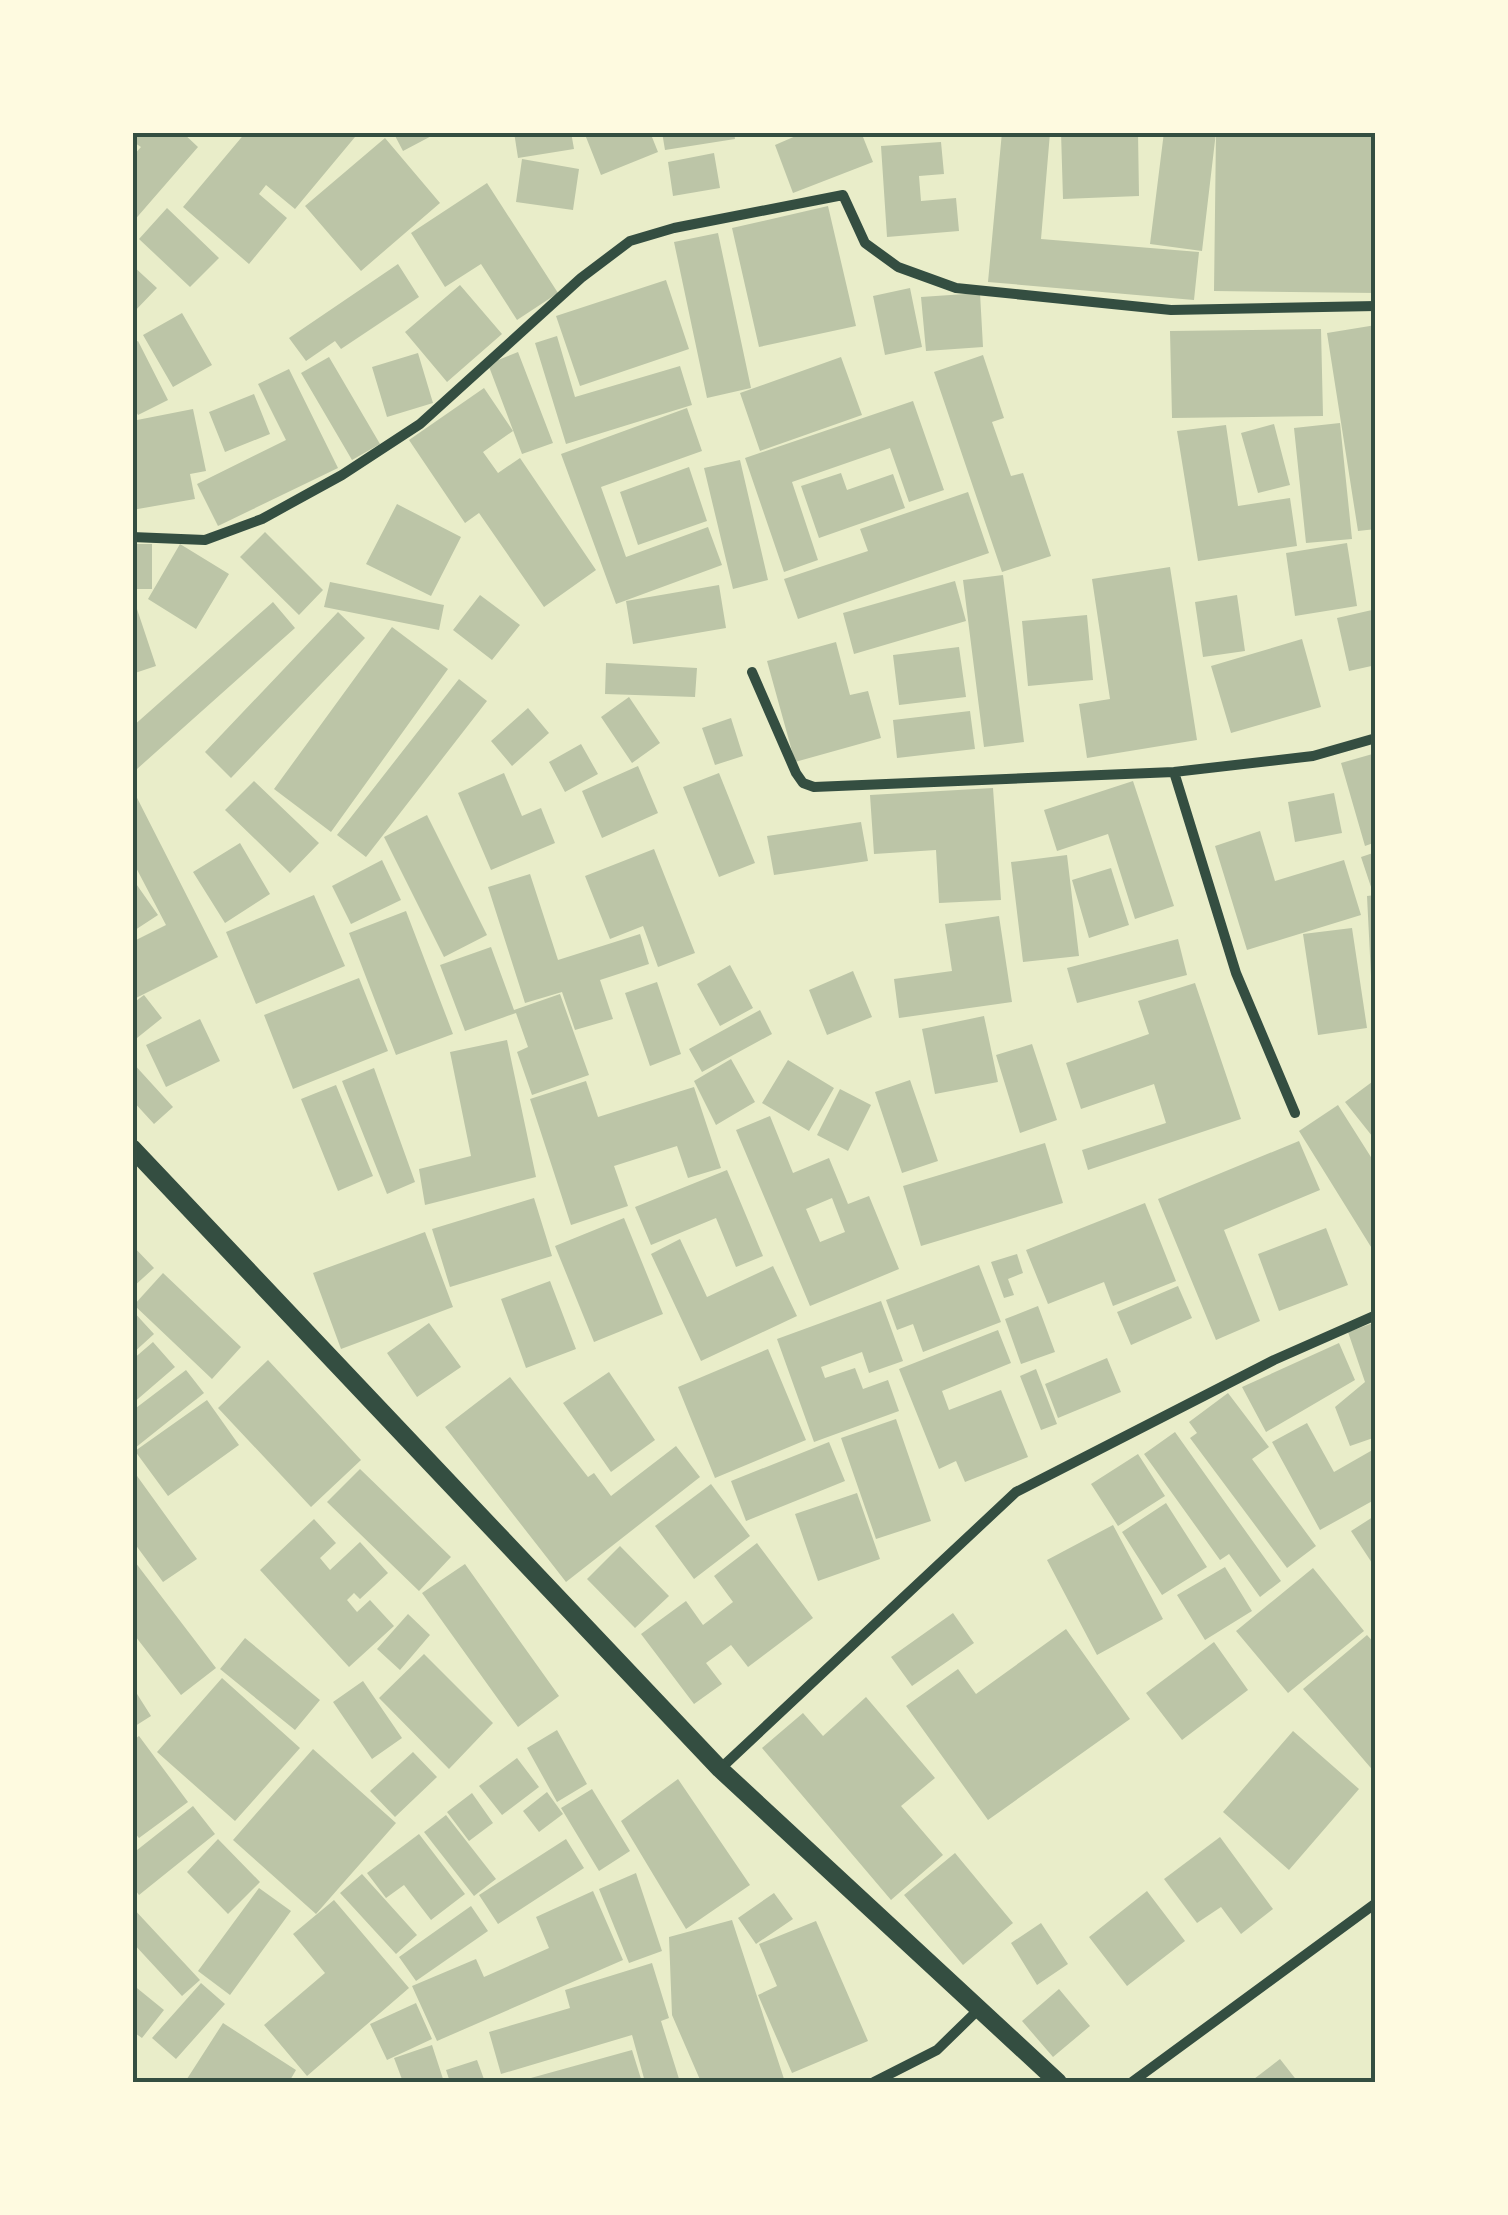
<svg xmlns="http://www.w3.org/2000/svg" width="1508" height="2215" viewBox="0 0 1508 2215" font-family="'PT Sans',sans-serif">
  <rect width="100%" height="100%" fill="#e9edc9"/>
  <path fill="#bcc5a7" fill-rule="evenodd" d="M132 132H182L198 147 132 223V157L141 147 132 141Z
    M246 132H350L355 137 295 209 266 185 259 194 287 218 249 264 183 207Z
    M393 132H439L403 151Z
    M514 132H571L574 149 518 158Z
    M584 132H650L658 152 601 175Z
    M662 132H734L735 139 665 150Z
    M805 132H861L873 162 793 193 775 145Z
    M1002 132 1050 133 1041 239 1199 252 1194 300 988 282Z
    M1061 132H1138L1139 196 1063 199Z
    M1164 132H1216L1202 251 1150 244Z
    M1216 132H1376V293L1214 291Z
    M385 138 440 203 361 271 305 206Z
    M941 142 944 174 919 176 921 201 956 198 959 231 887 237 881 146Z
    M714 153 720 188 673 196 668 162Z
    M522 159 579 169 573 210 516 202Z
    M487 183 558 293 517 320 481 264 445 287 411 233Z
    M828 206 856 326 759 347 732 228Z
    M167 208 219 258 190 287 139 239Z
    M718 233 751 388 707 398 674 242Z
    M398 264 419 297 341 349 335 341 306 361 289 338Z
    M132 265 157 288 132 314Z
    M666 280 689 349 580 386 556 316Z
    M460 285 502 334 447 382 405 332Z
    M910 288 922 347 885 355 873 296Z
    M980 293 983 347 926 351 921 297Z
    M182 313 212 365 173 387 143 335Z
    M1376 325V529L1358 531 1327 333Z
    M1321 329 1323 416 1172 418 1170 331Z
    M557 336 575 397 680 366 692 405 566 444 535 343Z
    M138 341 168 400 138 415 132 404V344Z
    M518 352 553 443 522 454 488 364Z
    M418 353 433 403 387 417 372 367Z
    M983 355 1004 418 992 422 1011 476 1023 473 1051 556 1002 572 934 372Z
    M329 357 380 444 352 460 301 373Z
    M841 357 862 415 760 451 740 393Z
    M289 369 338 468 218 526 197 484 286 440 258 384Z
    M484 388 513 431 483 452 498 473 520 458 596 570 544 607 479 513 465 523 409 440Z
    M254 394 270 434 225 452 209 412Z
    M913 401 944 490 909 502 890 448 792 482 818 560 784 572 745 458Z
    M687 408 702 451 601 487 626 557 708 527 722 565 616 604 561 454Z
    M193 409 206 471 190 474 195 499 132 510V421Z
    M1340 423 1352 539 1306 543 1294 428Z
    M1274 424 1290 485 1258 493 1241 433Z
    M1226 425 1238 506 1290 498 1297 546 1198 561 1177 431Z
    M740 460 768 580 733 589 704 468Z
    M689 467 707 521 638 545 620 492Z
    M841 473 847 490 893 474 905 508 819 538 801 486Z
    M968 492 989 553 798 619 784 579 868 551 860 529Z
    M397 504 461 537 431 596 366 564Z
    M265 532 323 590 299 615 240 557Z
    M1347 543 1357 606 1295 616 1286 553Z
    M132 544H152V589H132Z
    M180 544 229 574 196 629 148 599Z
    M1170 567 1197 740 1087 758 1079 704 1110 699 1092 579Z
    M1003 575 1024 742 984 747 963 580Z
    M955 581 966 621 854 654 843 613Z
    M330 582 444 605 439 630 324 607Z
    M719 585 726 628 633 644 626 601Z
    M480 595 520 625 492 660 453 630Z
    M1237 595 1245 651 1203 657 1195 602Z
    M273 602 295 628 137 769 132 763V727Z
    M136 606 156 666 132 674V608Z
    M1372 610 1376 665 1349 671 1337 618Z
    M338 612 365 638 231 778 205 752Z
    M1087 615 1093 680 1028 686 1022 621Z
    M392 627 448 669 331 832 274 789Z
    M1302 639 1321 707 1231 733 1211 666Z
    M836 642 850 695 868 691 881 738 795 762 767 661Z
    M959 647 966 697 899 705 893 655Z
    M606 663 697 668 695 697 605 694Z
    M459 679 487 701 366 857 337 835Z
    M629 697 660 743 632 763 601 717Z
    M528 708 549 733 512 766 491 741Z
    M970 711 975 749 897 758 893 720Z
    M731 718 743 756 715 765 702 728Z
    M581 744 598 774 565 792 549 762Z
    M1376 753V842L1365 846 1341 763Z
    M638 766 658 813 602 838 582 791Z
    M504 773 522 816 541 808 555 843 491 870 458 793Z
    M719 773 755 863 719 877 683 787Z
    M254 781 319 843 290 873 225 810Z
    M1133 781 1174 906 1135 919 1108 834 1057 851 1044 810Z
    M132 788 218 957 132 1000V942L166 925 132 860Z
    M993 788 1001 900 939 903 936 850 874 854 870 795Z
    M1334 793 1342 833 1295 842 1288 802Z
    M427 815 487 935 444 957 384 837Z
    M861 822 868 861 774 875 767 836Z
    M1260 831 1275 881 1344 860 1361 915 1247 950 1215 846Z
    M240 843 270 894 225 923 193 872Z
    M654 849 695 953 658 967 643 926 610 939 585 876Z
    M1376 852V889L1372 890 1361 857Z
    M1067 855 1079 956 1023 962 1011 862Z
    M382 860 401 900 351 924 332 886Z
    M1111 868 1129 925 1089 938 1072 880Z
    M530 874 558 960 640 934 649 964 600 980 613 1019 575 1030 562 992 525 1003 488 887Z
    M132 878 158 915 132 932Z
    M314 895 345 966 256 1004 226 932Z
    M1376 895V996H1372L1367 896Z
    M406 911 453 1034 396 1055 349 933Z
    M999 916 1012 1002 899 1018 894 979 952 971 945 924Z
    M1352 928 1367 1028 1318 1035 1303 934Z
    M1178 939 1187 975 1077 1003 1067 968Z
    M491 947 514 1010 560 994 589 1075 532 1095 517 1052 528 1047 516 1013 465 1031 440 965Z
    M730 965 753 1008 720 1026 697 984Z
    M853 971 872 1017 827 1035 809 990Z
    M359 978 388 1051 293 1089 264 1015Z
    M657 982 681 1054 650 1066 625 993Z
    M1195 983 1241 1119 1088 1170 1082 1150 1166 1123 1154 1084 1081 1109 1066 1063 1149 1034 1138 1001Z
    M144 995 162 1018 132 1042V1004Z
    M760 1010 772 1034 702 1072 689 1049Z
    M984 1016 998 1082 935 1094 922 1029Z
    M200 1019 220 1061 166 1087 146 1045Z
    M507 1040 536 1177 425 1205 419 1169 471 1156 450 1052Z
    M1032 1044 1057 1120 1020 1133 996 1055Z
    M731 1059 755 1102 716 1125 694 1081Z
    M788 1060 834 1088 809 1131 762 1103Z
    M132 1062 173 1107 154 1124 132 1100Z
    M374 1068 415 1182 387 1194 342 1081Z
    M1376 1079V1141L1345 1102Z
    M910 1080 938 1161 902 1173 875 1092Z
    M586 1081 598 1117 694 1087 721 1168 688 1178 677 1146 614 1166 628 1206 571 1225 530 1099Z
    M336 1085 373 1176 338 1191 301 1099Z
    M840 1089 871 1105 848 1151 817 1135Z
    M1338 1105 1376 1165V1255L1299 1131Z
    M770 1116 793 1173 829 1158 848 1204 869 1196 899 1269 810 1306 736 1130ZM832 1198 845 1232 820 1242 806 1209Z
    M1299 1141 1320 1190 1224 1230 1260 1321 1216 1340 1158 1199Z
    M1045 1143 1063 1203 921 1246 903 1186Z
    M727 1170 763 1256 736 1267 716 1218 651 1245 635 1207Z
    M534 1198 552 1256 450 1287 432 1229Z
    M1145 1203 1176 1281 1113 1306 1104 1282 1048 1304 1026 1250Z
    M624 1218 663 1314 594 1342 555 1246Z
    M1326 1228 1348 1285 1279 1311 1258 1254Z
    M425 1232 453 1307 341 1349 313 1273Z
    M680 1239 707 1297 773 1266 797 1316 701 1361 651 1254Z
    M132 1245 154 1268 132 1288Z
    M1017 1254 1023 1273 1008 1279 1014 1295 1004 1298 991 1262Z
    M979 1265 1001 1322 923 1352 913 1324 897 1330 886 1300Z
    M163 1273 241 1347 212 1379 134 1305Z
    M550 1281 576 1349 526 1368 501 1299Z
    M1178 1286 1192 1318 1131 1345 1117 1312Z
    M881 1301 903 1361 869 1373 862 1352 821 1367 825 1378 855 1368 863 1389 888 1380 899 1411 814 1442 777 1339Z
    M1038 1306 1055 1352 1021 1364 1005 1319Z
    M132 1310 154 1334 132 1354Z
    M1376 1322V1437L1350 1446 1335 1407 1365 1382 1348 1332Z
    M429 1323 461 1367 417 1397 387 1353Z
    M998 1330 1011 1363 942 1391 949 1410 1001 1390 1028 1457 965 1482 956 1461 939 1469 899 1369Z
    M153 1342 175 1367 132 1404V1360Z
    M1339 1343 1355 1380 1266 1432 1242 1387Z
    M768 1349 806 1440 715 1478 678 1387Z
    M1107 1358 1121 1392 1058 1418 1045 1384Z
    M268 1360 361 1460 311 1507 218 1408Z
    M1036 1369 1057 1424 1041 1430 1020 1376Z
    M186 1370 204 1393 135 1448 132 1411Z
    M609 1372 655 1440 611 1472 563 1403Z
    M510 1377 588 1477 594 1473 611 1496 676 1446 700 1477 566 1582 445 1427Z
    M1228 1393 1269 1447 1252 1459 1316 1546 1287 1568 1190 1438 1197 1433 1189 1422Z
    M207 1400 239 1445 168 1496 135 1451Z
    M896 1419 931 1521 876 1539 841 1438Z
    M1307 1423 1334 1472 1376 1448V1499L1320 1530 1272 1442Z
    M1175 1432 1281 1581 1260 1597 1229 1554 1220 1560 1144 1454Z
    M829 1442 845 1481 746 1521 731 1481Z
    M1138 1454 1165 1496 1118 1526 1091 1484Z
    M132 1469 197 1559 163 1582 132 1540Z
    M360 1469 451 1557 419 1591 327 1502Z
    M711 1484 750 1536 694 1579 655 1526Z
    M857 1493 880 1559 818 1581 795 1514Z
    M1166 1503 1207 1567 1162 1595 1122 1532Z
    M1376 1515V1561L1372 1563 1351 1531Z
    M314 1519 336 1543 320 1558 330 1570 360 1542 388 1573 360 1599 354 1593 347 1600 357 1612 370 1600 394 1626 349 1667 260 1570Z
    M1113 1525 1163 1619 1097 1655 1047 1560Z
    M757 1543 813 1618 748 1667 731 1645 706 1663 722 1684 694 1704 641 1634 686 1601 703 1625 733 1602 714 1576Z
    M620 1546 669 1596 635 1628 587 1579Z
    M132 1558 216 1668 181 1695 132 1632Z
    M465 1564 559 1696 518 1727 422 1593Z
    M1225 1567 1252 1611 1205 1640 1177 1595Z
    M1313 1568 1364 1631 1288 1693 1236 1631Z
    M953 1613 974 1643 912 1686 891 1657Z
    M408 1614 430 1635 400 1670 377 1649Z
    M1066 1629 1130 1719 988 1820 906 1706 958 1669 976 1694Z
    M1367 1635 1376 1645V1774L1303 1689Z
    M245 1638 320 1700 295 1730 220 1669Z
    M1214 1642 1248 1690 1182 1740 1146 1693Z
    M424 1654 493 1723 449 1769 379 1698Z
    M222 1678 300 1748 235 1821 157 1752Z
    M363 1681 402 1738 372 1759 333 1702Z
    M132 1686 151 1716 132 1728Z
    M866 1697 935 1778 901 1806 943 1855 891 1900 762 1748 803 1713 823 1736Z
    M557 1730 587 1784 557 1802 527 1748Z
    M1293 1731 1359 1789 1289 1870 1223 1812Z
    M139 1736 188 1802 139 1838 132 1830V1741Z
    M313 1749 396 1823 316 1914 233 1840Z
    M413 1752 437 1777 395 1817 370 1791Z
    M517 1758 539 1787 502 1815 479 1786Z
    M678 1779 750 1885 686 1929 621 1821Z
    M592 1789 630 1851 599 1871 561 1808Z
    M547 1792 563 1814 539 1832 523 1811Z
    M472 1793 493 1823 469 1841 447 1812Z
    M193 1806 215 1834 139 1895 132 1886V1854Z
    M446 1815 496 1879 474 1896 424 1832Z
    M419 1834 465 1894 431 1920 404 1885 386 1898 367 1873Z
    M1220 1837 1273 1909 1241 1934 1221 1907 1197 1923 1164 1879Z
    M218 1839 260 1882 228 1914 187 1872Z
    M566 1839 584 1868 498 1924 479 1895Z
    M955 1853 1013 1923 963 1965 904 1895Z
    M636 1873 662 1951 629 1963 599 1889Z
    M362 1874 417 1935 396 1954 340 1893Z
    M259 1888 291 1911 230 1995 198 1971Z
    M593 1891 623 1960 437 2041 412 1986 476 1959 484 1977 549 1948 536 1917Z
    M1147 1891 1185 1941 1127 1986 1089 1937Z
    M774 1893 793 1919 756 1944 738 1918Z
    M334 1900 409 1988 307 2076 264 2025 325 1973 293 1934Z
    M471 1906 488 1931 416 1981 399 1957Z
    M132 1907 200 1980 182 1996 132 1942Z
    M732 1920 785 2082H701L672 2015 669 1937Z
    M816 1921 868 2041 792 2073 758 1995 777 1986 759 1944Z
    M1041 1923 1068 1964 1037 1985 1011 1943Z
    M652 1963 669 2018 661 2021 680 2082H645L632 2035 501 2074 489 2032 570 2008 565 1990Z
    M201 1983 225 2004 176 2059 152 2038Z
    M132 1984 164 2010 142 2038 132 2031Z
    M1059 1989 1090 2026 1053 2057 1022 2021Z
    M416 2003 432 2039 387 2060 370 2024Z
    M223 2023 296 2070 289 2082H185Z
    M432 2045 444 2082H403L394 2058Z
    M632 2050 642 2082H520V2081Z
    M1280 2059 1298 2082H1250Z
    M477 2060 485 2082H450L446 2070Z"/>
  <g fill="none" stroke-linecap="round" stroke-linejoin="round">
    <path stroke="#344e41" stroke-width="10" d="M132 537 205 540 262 519 342 475 420 424 581 278 630 241 674 228 843 195 865 243 898 267 956 288 1171 310 1376 306
      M752 672 796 773 803 783 814 787 1174 772 1313 756 1376 738
      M1174 772 1236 973 1295 1113
      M720 1769 1016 1492 1274 1360 1376 1315
      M874 2082 937 2050 979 2009
      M1132 2082 1376 1903"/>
    <path stroke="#344e41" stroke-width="18" d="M132 1148 720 1769 1058 2082"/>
  </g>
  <rect width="1508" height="2215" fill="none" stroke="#fefae0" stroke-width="270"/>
  <rect x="135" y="135" width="1238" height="1945" fill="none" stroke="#344e41" stroke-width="4"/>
</svg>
